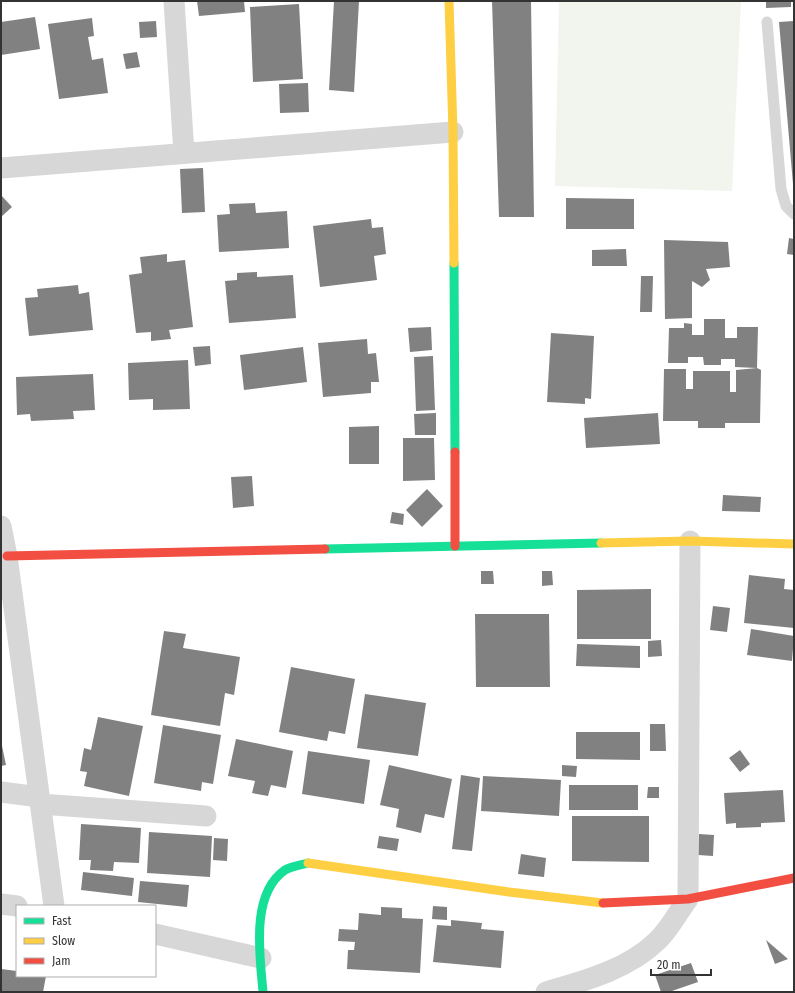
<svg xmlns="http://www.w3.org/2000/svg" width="795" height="993" viewBox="0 0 795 993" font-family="'Fira Sans Condensed',sans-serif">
  <rect width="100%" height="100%" fill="#fff"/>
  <path fill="#f1f5ed" d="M559 1H741L732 191 555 186Z"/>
  <path fill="#818181" d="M197 1H244L245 12 199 16Z
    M334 1H359L354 92 329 90Z
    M492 1H531L534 217H499Z
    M766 1H791V7L766 8Z
    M299 4 303 79 253 82 250 7Z
    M35 17 40 49 1 55V22Z
    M92 18 94 36 88 37 92 60 103 58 108 93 59 99 48 24Z
    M156 21 157 37 140 38 139 22Z
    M794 21V184H793L779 22Z
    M137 52 140 67 126 69 123 54Z
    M308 83 309 112 280 113 279 84Z
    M203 168 205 212 182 213 180 169Z
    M1 195 12 207 1 217Z
    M566 198 634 199V229H566Z
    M255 203 256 213 287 211 289 248 219 252 217 215 230 214 229 204Z
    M371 219 372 228 383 227 386 254 374 256 377 280 320 287 313 226Z
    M789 238 794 239V255L787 254Z
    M664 240 728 242 730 267 706 269 710 280 702 287 692 281V318L665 319Z
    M626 249 627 266H592V250Z
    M167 254V262L185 260 193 327 169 330 171 339 151 341V332L136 333 129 275 142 273 140 257Z
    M257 272V277L293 275 296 318 229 323 225 281 237 280V273Z
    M641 276H653L652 312H640Z
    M78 285 79 294 89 292 93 330 29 336 25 298 38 297 37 289Z
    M704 319H725V338H737V327H758L757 368 735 367V359H721V365H704L703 357H688V363H668L669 328H684V323L692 324V335H704Z
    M431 327 432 350 410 352 408 328Z
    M551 333 594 336 591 399 585 398V404L547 402Z
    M367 339 368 354 376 353 379 382H371V393L323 397 318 343Z
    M210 346 211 364 195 366 193 347Z
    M303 347 307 382 244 390 240 355Z
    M433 356 435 410 416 411 414 357Z
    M188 360 190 409 153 410V399L129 400 128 363Z
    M757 368 761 370 760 423H725V428H698V421H663L664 369H686V389H693V371H730V392H736V370Z
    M93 374 95 410 73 411 74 419 31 421 30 414 17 415 16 377Z
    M436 413V435H415L414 414Z
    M658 413 660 444 586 448 584 418Z
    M379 426V464H349V427Z
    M403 438H434L435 480 403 481Z
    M252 476 254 506 233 508 231 477Z
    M427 489 443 506 422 527 406 510Z
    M723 495 761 497 760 512 722 511Z
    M392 512 404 514 403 525 390 523Z
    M481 571H493L494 584H481Z
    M542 571H552L553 585 542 586Z
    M749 575 785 579 784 589 794 590V628L744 623Z
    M651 589V639H577V590Z
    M713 606 730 608 727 632 710 630Z
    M475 614H549L550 687H476Z
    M751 629 794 636 792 661 747 655Z
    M164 631 186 634 183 648 240 657 234 695 225 693 220 726 151 715Z
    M661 640 662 656 648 657V641Z
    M577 644 640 646V668L576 666Z
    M291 667 355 679 345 734 329 731 327 741 279 732Z
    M365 694 426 703 418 756 357 748Z
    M98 717 143 726 129 796 84 786 87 772 80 771 84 748 91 750Z
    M650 724H665L666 751H650Z
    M163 725 221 735 213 784 202 782 201 791 154 783Z
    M576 732H640V760L576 759Z
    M236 739 293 751 286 788 271 785 268 796 252 793 255 781 228 776Z
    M1 741 6 765 1 766Z
    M740 750 750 764 740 772 729 758Z
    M308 751 370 760 364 804 302 794Z
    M389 765 452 779 444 818 425 814 421 833 396 827 399 809 380 805Z
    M562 765 577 766 576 777 562 776Z
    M461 775 480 778 472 851 452 849Z
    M483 776 561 780 559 816 481 811Z
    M569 785H638V810H569Z
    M648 787H659V798H647Z
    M783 790 785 822 761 823V827L736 828V823L726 824 724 793Z
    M572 816H649V862L572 861Z
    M81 824 141 828 139 863 114 862 113 871 90 870 91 860H79Z
    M149 832 212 836 210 877 147 873Z
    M699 834 714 835 713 856 698 855Z
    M379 836 399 839 397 851 377 848Z
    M214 838 228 839 227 861 213 860Z
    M521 854 546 858 544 877 518 874Z
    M83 872 134 878 132 896 81 890Z
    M140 881 189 885 187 907 138 902Z
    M433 906 447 907V920L432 919Z
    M381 907 402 908V918L423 919 420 973 347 969 348 950H354L355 942 338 941 339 929 358 930 359 913 381 915Z
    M451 920 482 923 481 929 504 931 501 968 433 962 437 925 451 926Z
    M766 940 788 959 775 964Z
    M691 963 698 982 669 992H661L655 975Z
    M1 969 17 971V976H46L43 992H1Z"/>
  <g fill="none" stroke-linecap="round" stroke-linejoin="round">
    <path stroke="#d7d7d7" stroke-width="11" d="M767 22 781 189 786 206 794 214"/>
    <path stroke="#d7d7d7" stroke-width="21" d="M174 1 184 153
      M1 168 453 132
      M1 526 7 556 54 906
      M1 792 39 797
      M40 804 206 816
      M1 904 17 906
      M155 934 261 958
      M546 992C584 981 627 970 657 941 669 930 678 912 688 899L690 541"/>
    <path stroke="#16e098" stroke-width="9" d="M454 263 455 452
      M325 549 601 543
      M263 992C260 956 250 894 285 870 292 866 301 865 308 863"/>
    <path stroke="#ffcf43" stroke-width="9" d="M449 1 453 132 454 263
      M601 543 690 541 794 544
      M308 863 509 892 603 903"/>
    <path stroke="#f24e42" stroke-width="9" d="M455 452V546
      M7 556 325 549
      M603 903 688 899 794 878"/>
  </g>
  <rect width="795" height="993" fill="none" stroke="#333333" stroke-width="4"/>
  <rect x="16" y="905" width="140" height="72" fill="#ffffff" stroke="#adadad"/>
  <rect x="24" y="918" width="20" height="6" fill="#16e098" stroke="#adadad"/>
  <text x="52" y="925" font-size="12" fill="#333333">Fast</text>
  <rect x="24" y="938" width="20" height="6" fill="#ffcf43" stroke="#adadad"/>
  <text x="52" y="945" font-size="12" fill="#333333">Slow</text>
  <rect x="24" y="958" width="20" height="6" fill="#f24e42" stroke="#adadad"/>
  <text x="52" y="965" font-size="12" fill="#333333">Jam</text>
  <path d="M651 969v6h60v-6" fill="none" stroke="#333333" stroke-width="2"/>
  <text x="657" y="969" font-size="12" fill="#333333" stroke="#ffffff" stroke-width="3" paint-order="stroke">20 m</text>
</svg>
